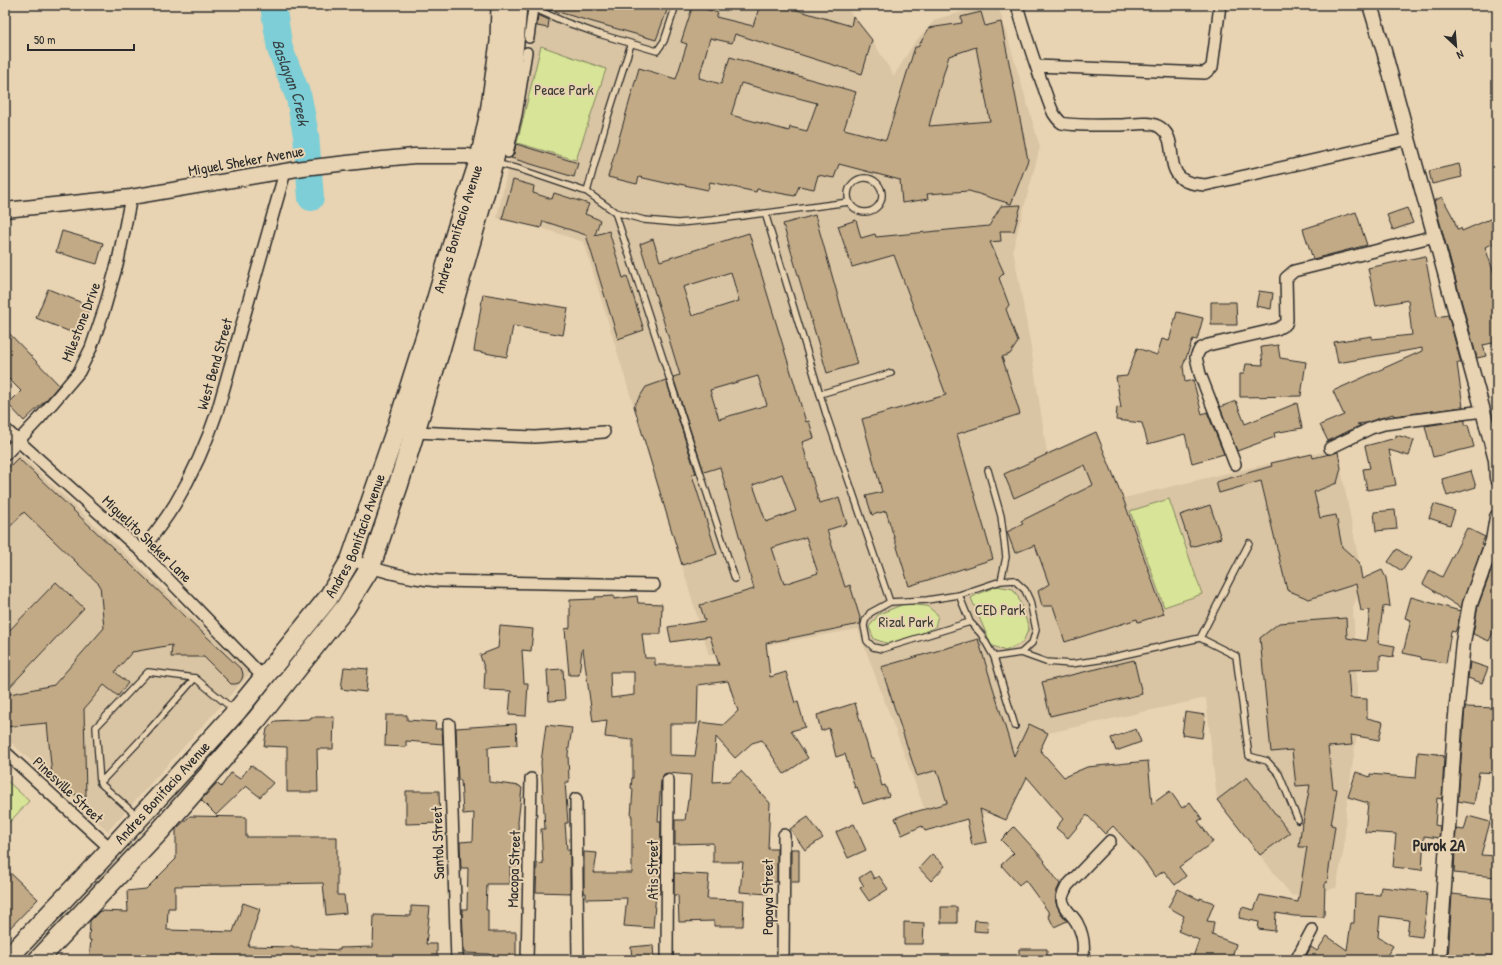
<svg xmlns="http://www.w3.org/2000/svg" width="1502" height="965" viewBox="0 0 1502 965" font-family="'Patrick Hand',sans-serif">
  <rect width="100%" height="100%" fill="#e8d3b2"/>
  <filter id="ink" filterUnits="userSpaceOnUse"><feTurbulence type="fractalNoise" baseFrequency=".025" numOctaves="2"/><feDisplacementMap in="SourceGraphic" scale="8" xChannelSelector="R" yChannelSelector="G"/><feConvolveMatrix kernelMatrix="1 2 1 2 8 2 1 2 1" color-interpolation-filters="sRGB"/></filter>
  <g filter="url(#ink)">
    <path fill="#d9c4a3" d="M536 5H844L872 40 894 76 914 43 936 19 990 5H998L1040 147 1013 249 1030 342 1047 453 1096 432 1124 498 1219 475 1337 449 1363 582 1353 607 1357 683V733L1346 810 1344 848 1336 888 1292 896 1217 800 1206 698 1048 733 1006 820 988 813 932 829 858 629 709 655 584 242 542 228 497 218 521 107Z
      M18 453 251 672 108 831 5 737V466Z"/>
    <path fill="#d8e497" stroke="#828861" d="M541 46 606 69 576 160 517 143Z
      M1169 499 1202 594 1164 607 1130 511Z
      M997 586 1013 589 1018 597 1029 628 1023 642 1005 651 991 645 971 598 976 595Z
      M904 604 927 606 938 615 935 627 911 638 889 644 874 639 869 627 879 614Z
      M5 779 29 801 5 827Z"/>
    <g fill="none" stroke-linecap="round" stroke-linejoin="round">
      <path stroke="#7dced6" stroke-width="26" id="s1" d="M273 5 280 49 299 98 306 135 311 198"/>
    </g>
    <path fill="#c2aa86" stroke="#2b2b2b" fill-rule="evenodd" d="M538 5H669L656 40 551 10V11Z
      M693 5 718 13 716 17 753 26 760 5H780L851 26 853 16 872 40 862 74 735 34 732 43 710 38 699 78 721 84 730 57 856 92 844 129 886 140 915 47H918L929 28 962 23 961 17 981 12 985 26 1001 22 1028 160 1011 204 969 191 927 194 928 199 902 203 900 180 839 164 834 178 818 175 814 189 799 186 795 196 757 189 756 192 710 182 708 190 670 182V184L639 177 637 184 608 177 639 68 676 79 687 44 681 42ZM976 47 990 121 929 126 935 102 949 56ZM741 83 817 103 807 131 790 127 789 131 731 115Z
      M538 15 549 20 548 28 537 26Z
      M516 144 578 163 574 177 511 158 514 154Z
      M1459 164 1462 177 1432 184 1429 171Z
      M513 180 534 186 533 193 552 199 554 193 589 204 585 214 600 220 595 235 609 231 623 278 627 276 644 330 618 339 586 235 543 221 541 228 502 219Z
      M1442 197 1454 219 1457 229 1461 228 1462 231 1497 216V242L1485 247 1497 282V342L1483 345 1486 356 1477 358 1434 201Z
      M1021 205 1014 231H1000L1001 241 990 242 1004 273 999 278 1009 305 1006 309 1018 342 1010 354 1002 357 1020 414 957 434 993 559 909 586 886 511 872 515 866 496 882 492 862 419 946 395 894 255 852 267 838 226 856 220 861 238 875 234 876 237 989 226 1001 206Z
      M1407 208 1413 223 1393 230 1387 215Z
      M1356 212 1367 245 1313 259 1303 229Z
      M815 215 857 364 827 373 783 224Z
      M62 231 103 243 97 264 56 252Z
      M749 233 806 422 809 421 814 438 802 442 819 503 839 498 847 524 827 530 845 587 850 585 861 621 860 624 766 643 770 677 786 672 795 703 798 702 805 727 791 731 808 758 784 774 762 740 752 743 735 758 716 737 713 782 729 781 741 771 770 803 768 849H777V882H769L768 894 740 892 743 862H713V843L675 844V820H685L688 800H689L691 775 668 773 664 774 661 780 658 821H661L660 894 656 893 653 928 624 926 627 898 586 899V893H584V852L597 853 594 873H632V816H631L633 789 631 788 632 778H633V740L605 737 607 720 593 722 583 649H582L579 675H569L565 629 570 628V600L595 599V597L614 596V599L637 596 638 603 662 604 661 634H642L645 658H655V665H719L710 636 671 642 668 627 705 621 700 605 754 589 720 467 704 472 673 377 680 375 640 244 653 239 660 261ZM731 272 739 301 692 316 683 287ZM758 376 767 405 719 419 710 390ZM782 474 796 511 766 522 753 485ZM806 537 818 573 784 584 772 548ZM610 672H634V695L611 698ZM728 681 738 711 723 725 700 722 695 756 670 755V724H697L698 685Z
      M1425 256 1437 317 1448 315 1461 363H1457L1463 407 1394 416 1393 414 1365 423 1357 424 1361 425 1328 441 1320 425 1344 415 1333 391 1422 351V348L1338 363 1334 342 1372 336V339L1412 335 1408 300 1376 306 1368 268Z
      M48 289 90 306 78 335 36 318Z
      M1259 291 1273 293 1271 309 1256 306Z
      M483 294 568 308 563 335 513 326 507 357 474 351Z
      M1211 302H1236L1237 325H1211Z
      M1177 312 1203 318 1197 340 1193 339 1183 366 1185 382 1193 380 1202 414 1207 412 1224 454 1192 463 1185 434 1148 444 1142 423 1116 420 1117 407 1121 408 1116 377 1127 376 1137 348 1157 355 1162 339 1169 341Z
      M5 329 59 385 46 400 24 421 8 404 21 391 5 375Z
      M1278 345 1280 358 1306 362 1301 396 1240 397V374H1244L1246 364 1263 365 1261 347Z
      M666 380 696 474 692 475 717 554 682 565 634 406 646 387Z
      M1236 401 1245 424 1297 403 1302 428 1274 433 1275 437 1237 451 1220 407Z
      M1465 420V425H1468L1474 447 1433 457 1425 426Z
      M1096 432 1124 501 1164 614 1138 622 1137 619 1065 642 1053 606H1042L1038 591 1049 584 1035 545 1015 553 1007 532 1023 524 1021 521 1093 485 1085 465 1014 498 1004 474Z
      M1396 435 1414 440 1409 456 1389 450 1396 485 1367 490 1363 469 1370 468 1365 446 1396 438Z
      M1338 452 1341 468 1337 483 1314 492 1320 518 1336 515 1342 547 1359 562 1362 579 1382 570 1386 578 1390 606 1383 607 1378 643 1395 646 1393 657 1380 655V669L1348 670 1350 698 1367 699V718L1383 722 1379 740 1351 735 1352 745 1328 747 1333 788 1337 789 1331 825 1335 826 1327 883 1325 882 1324 917 1294 916 1276 913 1275 931 1258 929 1259 922 1239 918 1242 907 1254 910 1260 895 1298 902 1307 847H1299L1302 823H1303L1310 785 1296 786 1292 750 1271 752 1260 638 1279 623 1346 618 1347 638 1366 641 1370 610 1361 611 1356 584 1309 599 1287 590 1261 481 1219 493 1216 482 1272 466 1271 463 1312 454 1313 458Z
      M18 458 242 670 243 675 242 679 239 683 235 684H231L204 657H171L172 645 132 652 115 672 128 683 118 696 104 685 84 709 86 796 72 794 52 775 47 723 5 727V695L54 685 104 628 100 585 24 512 5 532V471Z
      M1471 471 1476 487 1447 496 1442 479Z
      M1434 504 1455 511 1450 525 1429 518Z
      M1210 505 1221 538 1191 547 1180 515Z
      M1395 510 1397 529 1376 531 1374 512Z
      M1467 528 1485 537 1481 544 1483 545 1461 608 1423 584 1430 570 1442 577Z
      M1397 549 1411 558 1402 571 1388 562Z
      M1497 555V607L1495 615 1497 616V623L1489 641 1473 634 1478 606Z
      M56 582 84 608 5 692V635Z
      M1411 597 1460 611 1457 627 1455 632 1451 631 1446 663 1421 659V657L1403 653 1411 620 1405 618Z
      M500 626 533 629 531 651 522 650 524 683H528L526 716 509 715 511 691 484 690 485 670 480 655 498 648Z
      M978 639 1014 756 1029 724 1048 733 1040 750 1064 777 1087 767 1148 761 1152 804 1170 791 1182 808 1190 802 1202 819 1198 821 1213 842 1179 867 1186 876 1175 885 1164 871 1155 877 1143 859 1113 826 1105 834 1087 815 1068 838 1056 828 1063 819 1027 777 1006 820 980 809 987 842 972 845 967 819 925 831 922 826 902 835 895 818 911 812V813L947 803 937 770 917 776 881 667Z
      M1134 660 1142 694 1050 716 1042 682Z
      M1470 662 1488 668 1482 683 1468 678Z
      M344 667 368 669 366 692 341 689Z
      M563 669 565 700 549 701 547 670Z
      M855 703 871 758H874L882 786 885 785 889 796 863 804 857 787 855 788 845 754 836 757 829 728 821 731 817 715Z
      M1465 707 1497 708V773L1479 772 1474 804 1458 801Z
      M1185 712 1205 715 1202 738 1182 735Z
      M386 715H407V720L436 722 435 729H442L443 744 406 741V747L385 746Z
      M311 717H334L333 749H317L318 792H287V747L264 746 267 729 275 721 310 719Z
      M516 724 517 745 488 747 489 782 520 786V787L522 788 518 822 520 866 510 867V884H487L486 910H488V932H516V960H490V954L464 953 462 909H467L468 868H461L460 842 473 841 474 813 463 814 461 780H458L456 728Z
      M546 725 572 728 568 754 569 782H565L568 823H565L567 850H570V893L536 892 537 863 543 864 541 829H545L541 762Z
      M1136 729 1141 742 1116 751 1111 738Z
      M1418 752 1438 754V755L1444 756 1442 799 1437 798 1435 825 1440 826 1439 838 1424 836 1422 870 1393 867 1396 834 1365 832 1368 803 1348 797 1356 772 1370 777V774L1416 778Z
      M251 765 273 783 260 797 246 786 216 815 201 800 217 783 221 787 231 773 240 779Z
      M1247 777 1290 833 1260 855 1217 800Z
      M406 791H439L440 823 406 824Z
      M190 816 246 817V837H337V895H344L346 913 326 915 323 883 175 886V908H168L167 930 233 932 243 903 260 909 248 946 293 947V948L340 950V948L373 947 374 915 411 916V906L430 907 426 944H437V960H89L91 940H89L90 921 100 911 128 912 127 891 146 889 176 859V829Z
      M1468 816 1490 822 1481 855 1497 856 1496 877 1454 873 1456 829 1464 830Z
      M808 817 823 838 805 850 790 829Z
      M854 824 866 850 848 858 836 832Z
      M1014 827 1045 861 1044 862 1060 884 1056 892V903L1060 912 1067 921 1054 927 1048 915 1050 914 1025 880 1019 885 1001 865 1014 853 1001 840Z
      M791 849H799V882H791Z
      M932 854 945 866 931 881 919 868Z
      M5 868 38 899 5 933Z
      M870 871 874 879 879 876 888 889 869 901 860 888 864 886 859 878Z
      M674 873 709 875 707 899 744 900 743 926H714V921L679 922 678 895H674Z
      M1381 887 1427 892 1425 914H1426L1422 937 1407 935 1409 920 1380 916 1378 937 1393 946 1384 960H1304L1311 947 1317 951 1327 936 1347 950 1351 923H1354L1355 894 1380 895Z
      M1178 889 1200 900V898L1214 903 1207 921 1214 922 1212 935 1236 944 1231 960H1192L1199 940 1178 931 1184 916 1168 907Z
      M1452 894 1497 899V930H1495L1494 956H1487L1488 960H1448Z
      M941 907H957V923H941Z
      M975 920 988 921 987 932 974 931Z
      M904 922 924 923 923 944H904Z
      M653 945 654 960H632L631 947Z
      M1019 949H1047V960H1019Z"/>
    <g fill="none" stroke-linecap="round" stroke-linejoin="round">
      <g stroke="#2b2b2b" stroke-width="8">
        <path id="service" d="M519 7 533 8 565 22 599 34 657 51 664 41 676 5
          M495 163 519 169 587 192 615 212 644 220 678 223 713 220 849 202
          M848 195a17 17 0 1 1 34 0a17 17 0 1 1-34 0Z
          M587 192 605 126 631 44
          M615 212 735 579
          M765 213 826 414 890 602
          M820 394 891 373
          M988 470 1001 516 1006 557 1001 581
          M959 595 970 622 981 634 994 657 1015 726
          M970 622 882 649 873 647 867 641 864 626 865 621 870 613 890 602 927 600 959 595 1001 581 1014 580 1025 590 1030 601 1036 630 1032 643 1021 653
          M1200 638 1249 543
          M994 657 1021 653 1046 662 1071 664 1105 659 1200 638 1236 656 1249 756 1267 761 1279 774 1298 820
          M148 672 195 678 144 736 100 783 96 727Z
          M195 678 234 710
          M100 783 137 816"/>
      </g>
      <g stroke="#2b2b2b" stroke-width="12">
        <path id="pedestrian" d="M529 38 533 8
          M508 153 517 115 527 52"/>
      </g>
      <g stroke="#2b2b2b" stroke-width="14">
        <path id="minor" d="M1017 5C1024 31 1033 57 1042 83 1046 93 1049 105 1054 114 1056 117 1059 121 1062 123 1070 126 1109 125 1120 125 1133 125 1150 120 1161 128 1178 140 1165 166 1182 179 1188 184 1198 184 1205 185L1408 139
          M1037 66 1205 73 1212 67 1220 5
          M5 429 141 551 263 677
          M414 432 535 437 604 432
          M1330 448 1371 428 1384 424 1483 411
          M5 455 39 419 79 372 91 348 104 310 118 261 131 197
          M1235 464 1200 374 1196 357 1200 349 1208 345 1277 329 1286 324 1287 320 1286 278 1294 271 1435 236
          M141 551C153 536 165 520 175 504 193 474 207 442 218 409L285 172
          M351 559C379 572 407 578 438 581L654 585
          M449 724 457 960
          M5 752 111 849
          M576 799 578 960
          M527 960 531 779
          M667 960 668 780
          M783 960 784 835
          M1082 960C1085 947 1083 934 1077 923 1073 915 1062 908 1062 898 1063 894 1065 890 1067 886L1110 841
          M1296 960 1312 930"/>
      </g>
      <g stroke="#2b2b2b" stroke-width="17">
        <path id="tertiary" d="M1370 5 1384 51 1483 411 1496 460 1497 478
          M5 210 131 197 303 168 383 159 414 156H468L488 161
          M1439 960 1455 726 1463 642 1470 604 1493 541 1497 517"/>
      </g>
      <g stroke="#2b2b2b" stroke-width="22">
        <g id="trunk">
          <path id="s2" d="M6 960 111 849 236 712 328 598 351 559 397 427 428 329 457 229 480 159 490 112 500 42 501 5"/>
          <path d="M38 960 159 832 258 718 345 608 370 568 398 486 440 350 493 163 502 123 508 91 514 43 517 5"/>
        </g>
      </g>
      <use href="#service" stroke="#e8d3b2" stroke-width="5.5"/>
      <use href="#pedestrian" stroke="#e8d3b2" stroke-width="9"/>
      <use href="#minor" stroke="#e8d3b2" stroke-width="11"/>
      <use href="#tertiary" stroke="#e8d3b2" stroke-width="14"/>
      <use href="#trunk" stroke="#e8d3b2" stroke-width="19"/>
    </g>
  </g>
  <g text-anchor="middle" stroke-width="4" stroke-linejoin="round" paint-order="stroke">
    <g font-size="15" fill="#3c3e36" stroke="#e8d3b2">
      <text x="564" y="95">Peace Park</text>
      <text x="1000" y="615">CED Park</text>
      <text x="906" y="627">Rizal Park</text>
    </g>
    <g font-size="15" fill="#2b2b2b" stroke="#e8d3b2">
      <text transform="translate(246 161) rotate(-10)" y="5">Miguel Sheker Avenue</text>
      <text dy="5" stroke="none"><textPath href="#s2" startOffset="877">Andres Bonifacio Avenue</textPath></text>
      <text transform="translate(81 322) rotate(-69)" y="5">Milestone Drive</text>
      <text transform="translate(215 364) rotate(-74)" y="5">West Bend Street</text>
      <text dy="5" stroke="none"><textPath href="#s2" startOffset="553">Andres Bonifacio Avenue</textPath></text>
      <text transform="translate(147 539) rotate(44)" y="5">Miguelito Sheker Lane</text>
      <text transform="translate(68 790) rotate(43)" y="5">Pinesville Street</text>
      <text dy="5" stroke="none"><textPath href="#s2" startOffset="229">Andres Bonifacio Avenue</textPath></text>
      <text transform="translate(438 843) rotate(-92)" y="5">Santol Street</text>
      <text transform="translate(514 869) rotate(-88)" y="5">Macopa Street</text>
      <text transform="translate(653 870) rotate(-90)" y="5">Atis Street</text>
      <text transform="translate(768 897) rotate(-90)" y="5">Papaya Street</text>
    </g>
    <g font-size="16" font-style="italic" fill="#374345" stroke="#e8d3b2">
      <text dy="6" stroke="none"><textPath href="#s1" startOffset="80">Baslayan Creek</textPath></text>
    </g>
    <g font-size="16" font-weight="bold" fill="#2b2b2b" stroke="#e8d3b2">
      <text x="1439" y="851">Purok 2A</text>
    </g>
  </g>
  <rect width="1502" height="965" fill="none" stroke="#e8d3b2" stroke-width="20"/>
  <rect x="10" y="10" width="1482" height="945" fill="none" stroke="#2b2b2b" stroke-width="1.5" filter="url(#ink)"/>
  <g transform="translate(1456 46) rotate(154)" stroke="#e8d3b2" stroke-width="3" paint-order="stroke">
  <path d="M0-3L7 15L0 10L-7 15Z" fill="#2b2b2b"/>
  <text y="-6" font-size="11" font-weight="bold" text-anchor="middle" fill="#2b2b2b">N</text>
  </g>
  <path d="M28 44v6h106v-6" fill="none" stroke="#2b2b2b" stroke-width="2"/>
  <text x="34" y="44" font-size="12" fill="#2b2b2b" stroke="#e8d3b2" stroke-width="3" paint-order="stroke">50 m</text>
</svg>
